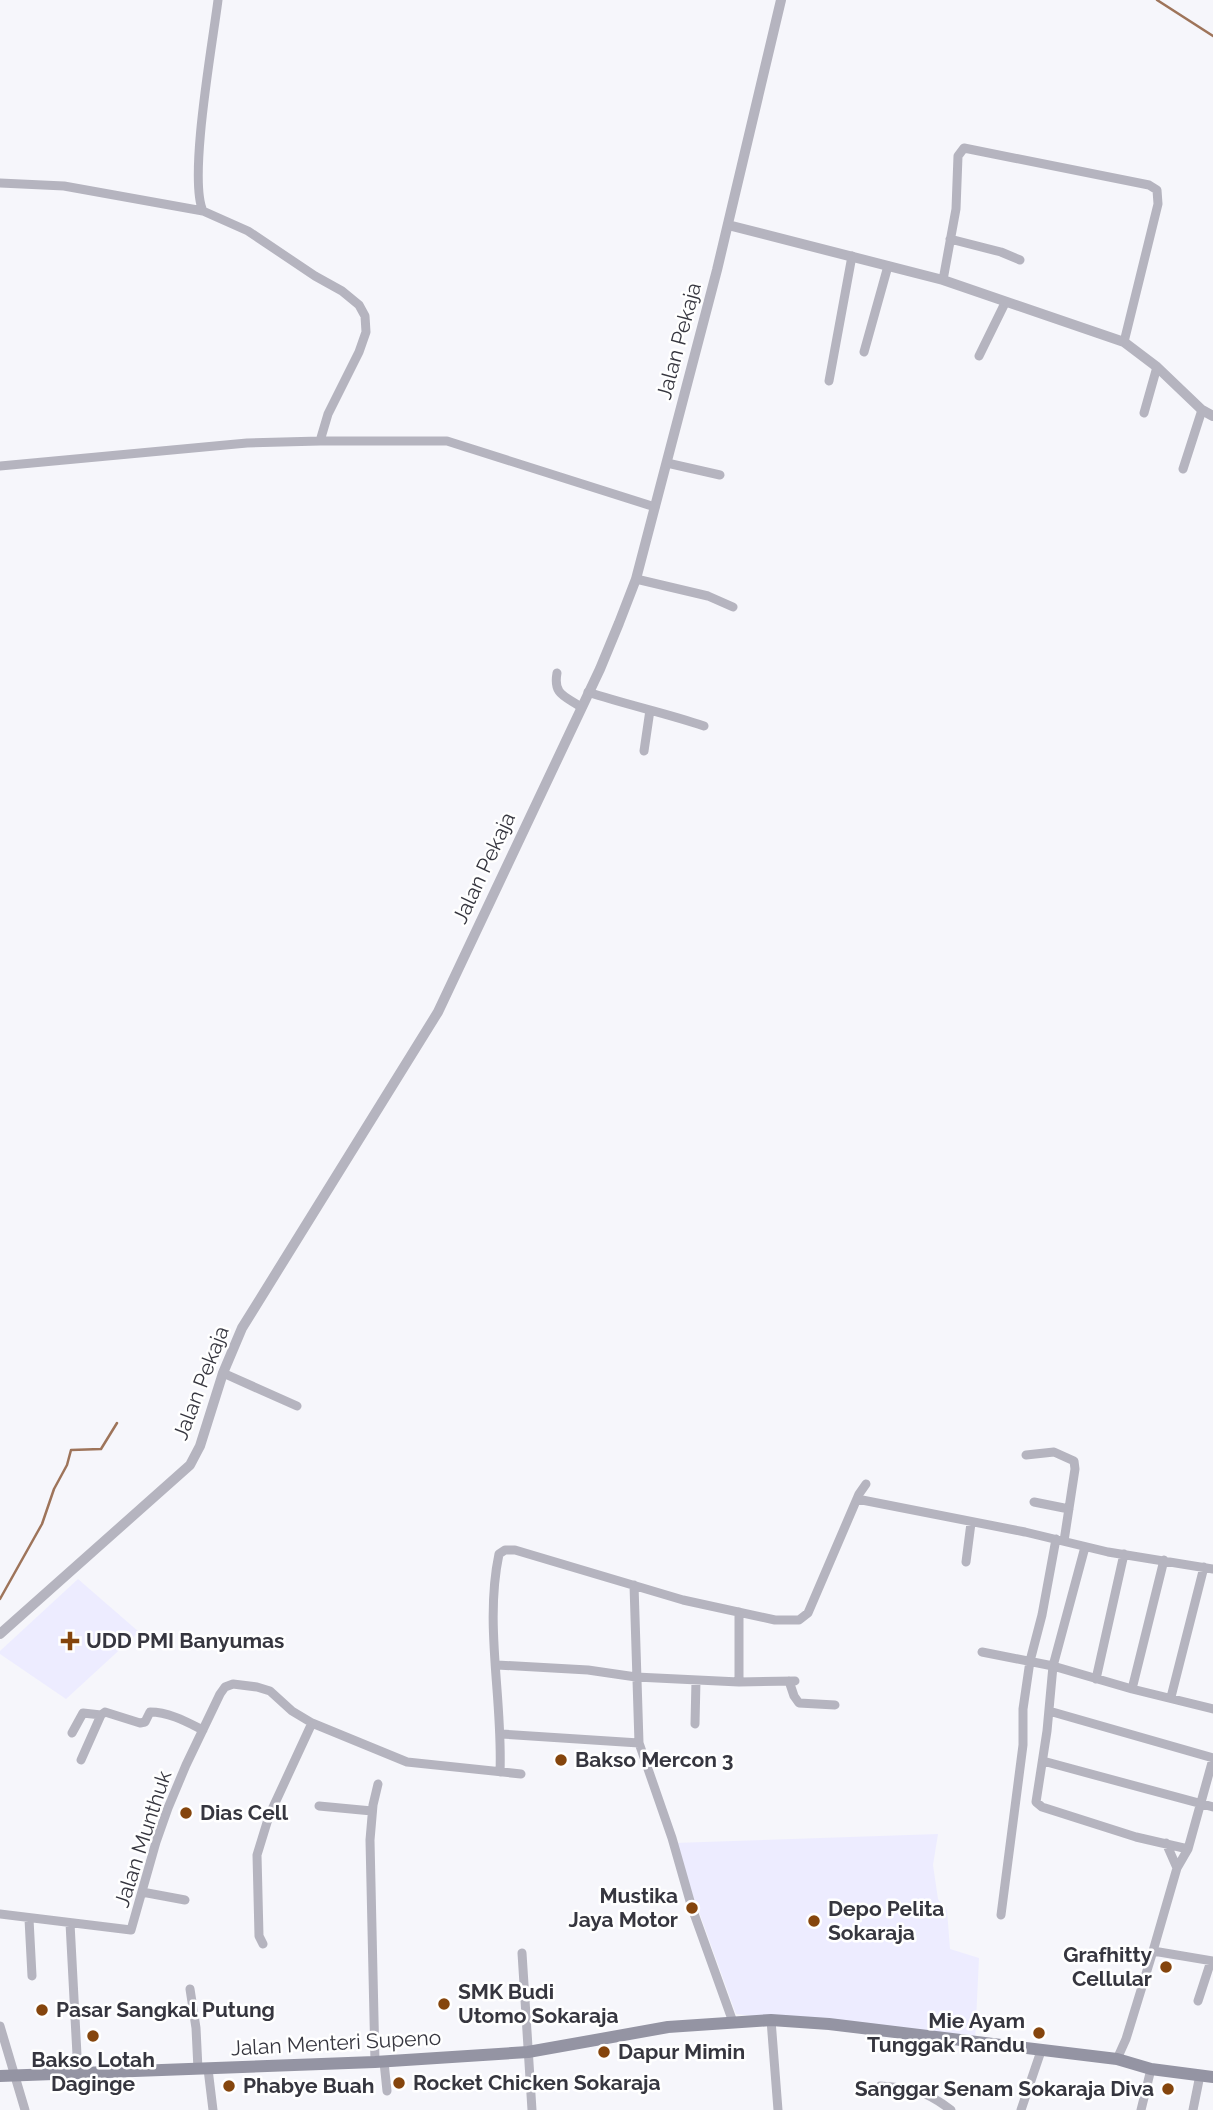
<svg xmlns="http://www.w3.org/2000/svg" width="1213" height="2110" viewBox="0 0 1213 2110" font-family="Raleway,sans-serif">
  <rect width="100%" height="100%" fill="#f6f6fb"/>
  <path fill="#edecff" d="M78 1579 139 1632 66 1699 0 1654V1651Z
    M938 1834 933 1865 938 1899 947 1910 950 1949 979 1958 975 2042 736 2014 674 1843Z"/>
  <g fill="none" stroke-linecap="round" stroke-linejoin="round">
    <path stroke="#9e745a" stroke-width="2.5" d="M1157 0 1213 36
      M0 1599 42 1524 54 1489 67 1465 71 1450 101 1449 117 1423"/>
    <path stroke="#b5b4bf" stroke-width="9" d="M218 0C213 41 188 179 203 211L248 231 315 276 342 291 359 305 365 316 366 332 359 352 328 414 320 441
      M0 183 64 186 203 211
      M950 239 1001 252 1020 260
      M943 280 956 209 958 156 964 148 1149 185 1157 190 1158 204 1124 342
      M864 352 888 266
      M979 356 1005 303
      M829 381 852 256
      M1144 413 1157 367
      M667 463 720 475
      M0 466 247 443 320 441H447L655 507
      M1183 469 1202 410
      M636 579 708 596 733 607
      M557 673C553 695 565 696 581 707
      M588 692C627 705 666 713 704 726
      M644 751 650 710
      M223 1373 297 1406
      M1026 1455 1054 1452 1074 1461 1075 1469 1064 1541
      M857 1499 1025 1532 1108 1552 1213 1569
      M1034 1502 1069 1509
      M966 1562 971 1523
      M634 1585 639 1743 672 1838 692 1908 733 2022
      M739 1612V1682
      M982 1652 1053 1666 1085 1547
      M497 1665 588 1670 636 1677 739 1682 795 1681
      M1096 1679 1124 1554
      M789 1681 794 1696 799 1703 835 1705
      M1132 1689 1164 1560
      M1171 1697 1204 1567
      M1049 1711 1213 1758
      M695 1724 696 1680
      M72 1733 83 1713 101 1715
      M502 1734 639 1743
      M1213 1759 1188 1849 1177 1868 1153 1951 1213 1961
      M81 1760 101 1715 105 1712 140 1723 145 1722 150 1712C169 1712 187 1722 203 1730
      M1043 1761 1213 1807
      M500 1772C503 1700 484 1625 499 1554L505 1550H515L683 1600 775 1620H799L808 1613 859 1494 866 1484
      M319 1806 372 1811
      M1166 1843 1177 1868
      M1188 1849 1136 1837 1042 1807 1036 1802 1047 1731 1053 1666 1132 1689 1213 1709
      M142 1892 185 1900
      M0 1914 131 1930 156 1842 168 1808 186 1765 220 1694 225 1687 233 1684 257 1687 270 1691 292 1711 312 1723 407 1762 521 1774
      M1001 1915 1023 1745V1709L1030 1661 1042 1615 1056 1539
      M29 1919 32 1976
      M70 1923 78 2074
      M263 1944 259 1936 257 1855 269 1816 312 1723
      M522 1953 532 2110
      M190 1989 196 2028 198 2069
      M1198 2001 1211 1961
      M771 2020 778 2110
      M0 2026 25 2110
      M1117 2059 1126 2039 1153 1951
      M375 2062 370 1840 373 1805 378 1784
      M384 2062 387 2091
      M208 2069 213 2110
      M880 2086C912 2088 925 2090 951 2110
      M1021 2110 1041 2051
      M1141 2110 1151 2069
      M1193 2110 1200 2075"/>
    <path stroke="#b5b4bf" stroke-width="10" d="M728 225 943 280 1124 342 1157 367 1202 410 1213 416
      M0 1634 190 1465 200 1446 223 1373 242 1328 438 1012 600 669 619 623 636 579 717 270 781 0"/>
    <path stroke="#9494a3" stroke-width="12" d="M0 2076 375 2062 528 2052 668 2027 771 2020 829 2024 1117 2059 1151 2069 1213 2077"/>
  </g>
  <g fill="#85450d" stroke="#fff" stroke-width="2.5">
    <path d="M66.5 1630.5h7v7h7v7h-7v7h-7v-7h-7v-7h7z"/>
    <circle cx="561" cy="1760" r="7"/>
    <circle cx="186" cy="1813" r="7"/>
    <circle cx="692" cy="1908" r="7"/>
    <circle cx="814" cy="1921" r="7"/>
    <circle cx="1166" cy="1967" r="7"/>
    <circle cx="444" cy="2004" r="7"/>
    <circle cx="42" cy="2010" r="7"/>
    <circle cx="1039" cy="2033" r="7"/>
    <circle cx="93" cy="2036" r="7"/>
    <circle cx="604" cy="2052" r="7"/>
    <circle cx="399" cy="2083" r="7"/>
    <circle cx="229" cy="2086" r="7"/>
    <circle cx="1168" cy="2089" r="7"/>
  </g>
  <g text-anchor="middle" stroke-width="5" stroke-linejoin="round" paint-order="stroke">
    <g font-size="21" fill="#36363f" stroke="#fff">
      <text transform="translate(679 341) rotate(-75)" y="7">Jalan Pekaja</text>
      <text transform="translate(484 868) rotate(-65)" y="7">Jalan Pekaja</text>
      <text transform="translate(201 1383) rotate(-69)" y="7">Jalan Pekaja</text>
      <text transform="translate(143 1839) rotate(-72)" y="7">Jalan Munthuk</text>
      <text transform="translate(336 2043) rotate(-3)" y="7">Jalan Menteri Supeno</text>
    </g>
    <g font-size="21" font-weight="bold" fill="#36363f" stroke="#fff" text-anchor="start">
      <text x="86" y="1648">UDD PMI Banyumas</text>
      <text x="575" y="1767">Bakso Mercon 3</text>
      <text x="200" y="1820">Dias Cell</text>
      <text x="678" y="1903" text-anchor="end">Mustika<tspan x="678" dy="24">Jaya Motor</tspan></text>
      <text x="828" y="1916">Depo Pelita<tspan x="828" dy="24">Sokaraja</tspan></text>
      <text x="1152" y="1962" text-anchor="end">Grafhitty<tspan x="1152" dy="24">Cellular</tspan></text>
      <text x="458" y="1999">SMK Budi<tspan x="458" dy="24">Utomo Sokaraja</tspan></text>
      <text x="56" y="2017">Pasar Sangkal Putung</text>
      <text x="1025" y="2028" text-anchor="end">Mie Ayam<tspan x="1025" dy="24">Tunggak Randu</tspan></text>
      <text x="618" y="2059">Dapur Mimin</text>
      <text x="93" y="2067" text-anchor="middle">Bakso Lotah<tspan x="93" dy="24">Daginge</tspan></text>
      <text x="413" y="2090">Rocket Chicken Sokaraja</text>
      <text x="243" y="2093">Phabye Buah</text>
      <text x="1154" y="2096" text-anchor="end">Sanggar Senam Sokaraja Diva</text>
    </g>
  </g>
</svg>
